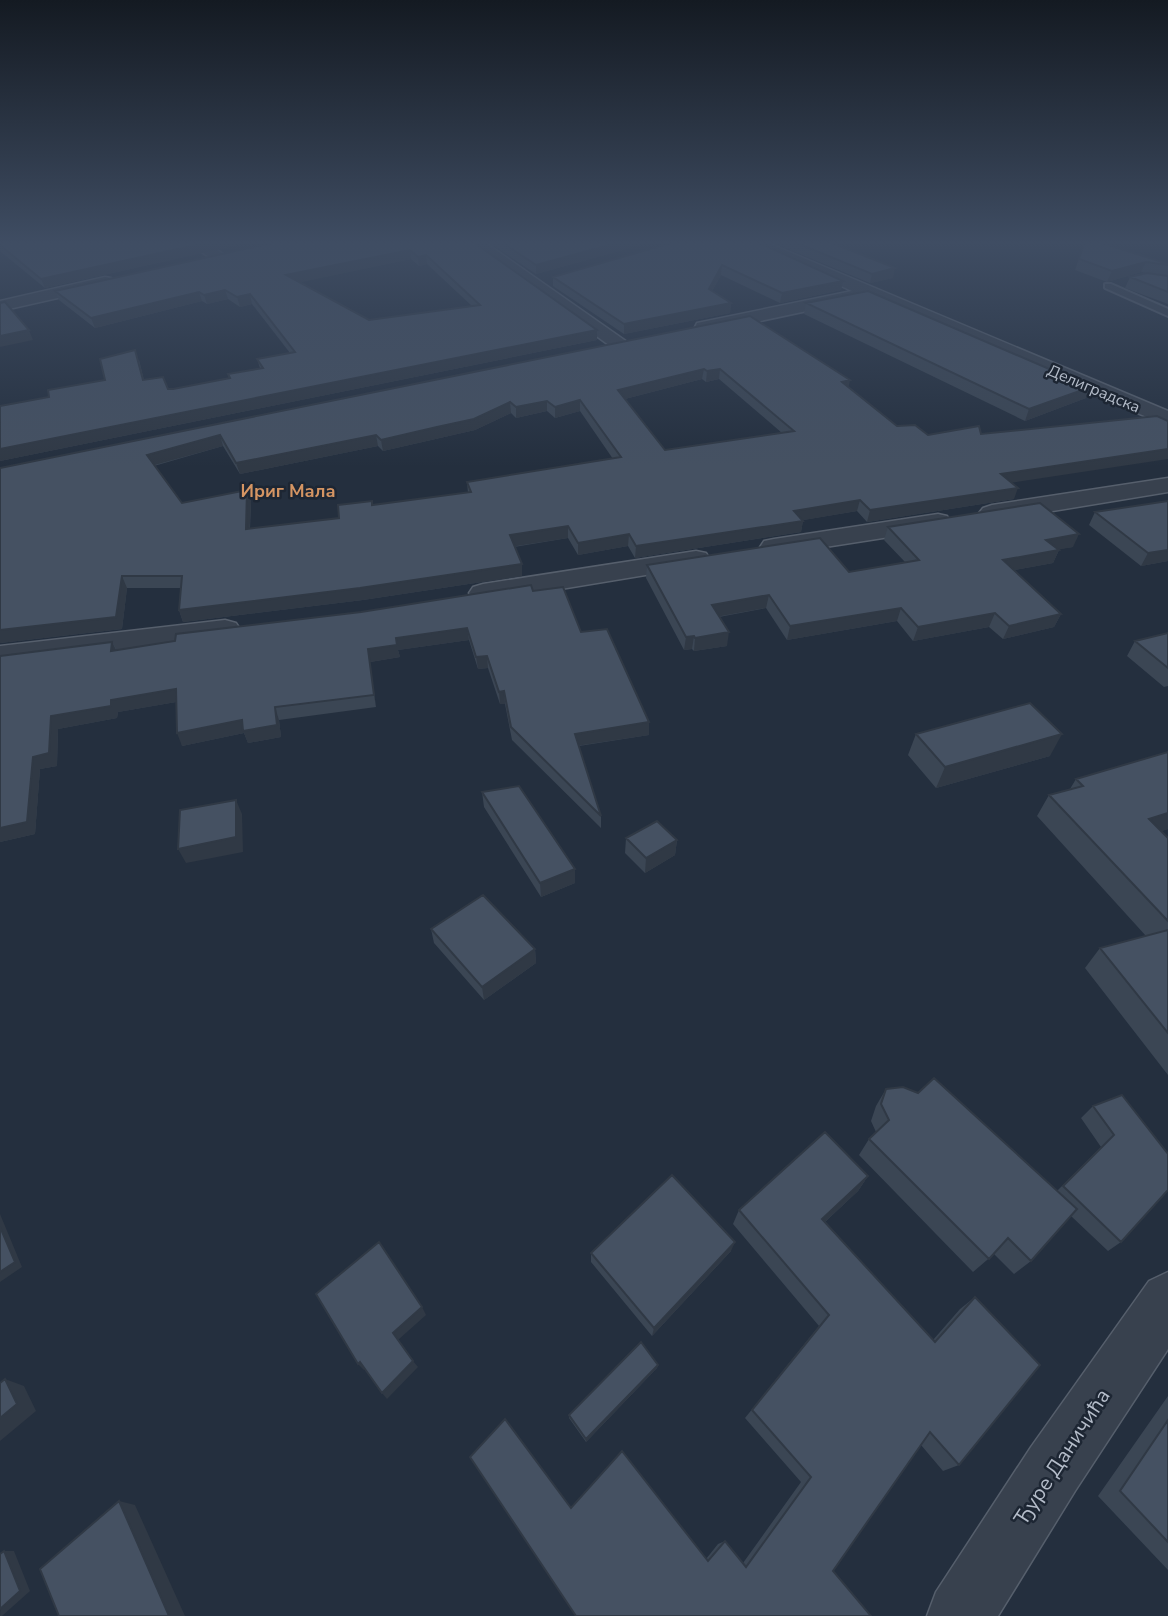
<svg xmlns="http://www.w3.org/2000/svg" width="1168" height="1616" viewBox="0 0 1168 1616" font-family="'Nunito Sans',sans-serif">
  <rect width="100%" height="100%" fill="#242f3e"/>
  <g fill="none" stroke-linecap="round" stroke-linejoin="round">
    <g stroke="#565f6c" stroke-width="4">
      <path id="lane" d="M1105 284H1111L1168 309V316L1105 288Z"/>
    </g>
    <g stroke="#565f6c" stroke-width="3">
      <path id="street" d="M185 241H204L226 256 224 259H212Z
        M465 241H483L630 344 627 348H613Z
        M742 241H763L1168 411V426L868 298 704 333 697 331 695 327 697 323 852 291Z
        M105 277 111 278 114 282 111 286 0 311V301Z
        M1168 478V492L992 521 983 518 979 513 983 508 992 505Z
        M938 514 947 516 951 522 947 528 774 555 764 553 760 547 764 541 774 539Z
        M696 551 706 553 710 559 706 565 483 602 473 599 469 593 473 587 483 584Z
        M225 620 236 623 240 629 236 635 0 666V646Z
        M1168 1272V1349L1075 1491 998 1616H927L936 1592 1031 1447 1149 1281Z"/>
    </g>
    <use href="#lane" fill="#38414e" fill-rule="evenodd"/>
    <use href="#street" fill="#38414e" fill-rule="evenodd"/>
  </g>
  <path fill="#3b4654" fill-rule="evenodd" d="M256 241 45 288 1 252 0 249V242Z
    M472 241 597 330V340L0 461V406L49 397 105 380 139 360 144 380 168 389H173L229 379 228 374 260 368 257 359 290 353 252 304 240 307 228 299 207 304 202 301 95 328 59 300 55 291ZM411 259 419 266 427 264 472 306 369 320 299 282Z
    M487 241H655L536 274Z
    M678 241 843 281 841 290 780 303 721 275 712 291 731 303 730 313 624 334 553 286V277Z
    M769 241H827L893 278 870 283Z
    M1085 241 1168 264V304L1125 288 1130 277 1146 273 1141 272 1107 282 1075 270Z
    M806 303 1086 398 1025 421 804 314Z
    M750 316 849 387 897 426 928 435 981 434 1012 483 1014 499 867 522 857 511 803 520 801 532 635 558 628 546 578 555 568 538 514 547 522 576 363 600 183 622 179 610 181 588H127L122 629 0 643V468ZM702 379 706 382 719 379 782 433 665 450 625 399ZM547 411 555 418 580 411 613 459 467 482 468 493 372 505 339 518 250 529 251 502 247 490 182 503 154 466 223 446 240 474 378 446 383 451 475 430 511 413 516 418Z
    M1095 512 1168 561 1141 566 1089 525Z
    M888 527 1073 547 1058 549 1059 550 1053 563 1014 570 1061 614 1054 627 1003 639 989 627 913 641 897 621 787 640 766 608 719 617 727 646 694 651 692 649 684 650 646 578 647 565 849 572 905 562 884 540Z
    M533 591 581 632 649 722V735L579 746 601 816V828L512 740 505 704H500L488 668 478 669 469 640 398 650 400 657 370 662 376 707 279 720 281 737 248 743 244 733 182 746 176 702 118 712 117 718 58 729 57 766 40 769 35 834 0 842V656L112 642 117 650Z
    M1168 633V686L1164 687 1127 656 1135 641Z
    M916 734 1050 756 936 788 908 755Z
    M1168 752V829L1161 831 1168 838V1075L1085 968 1100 948 1146 936 1037 816 1049 795 1070 789 1076 779Z
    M482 792 575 883 541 897 484 807Z
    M626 838 677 840 675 855 645 873 625 853Z
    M431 929 535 949 536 963 484 1000 434 943Z
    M886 1089 1057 1191 1101 1147 1081 1118 1093 1106 1122 1095 1121 1242 1108 1251 1071 1216 1031 1261 1014 1274 994 1254 973 1272 859 1155 869 1139 876 1132 871 1121 876 1106Z
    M868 1176 858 1191 825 1222 933 1340 960 1309 975 1297 959 1465 943 1471 921 1445 833 1571 576 1616 571 1508 706 1559 718 1544 725 1541 743 1563 801 1482 745 1418 819 1326 733 1224 739 1210Z
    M731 1251 652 1336 591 1262V1253Z
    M658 1365 657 1368 586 1442 569 1418V1415Z
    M1168 1396V1570L1098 1496Z"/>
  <path fill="#303945" d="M214 241H256L45 288 41 279Z
    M624 241H655L536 274V265Z
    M410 250 411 259 288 285 286 275Z
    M426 255 427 264 419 266 418 257Z
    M1146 262 1141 272 1107 282 1112 271Z
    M722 265 721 275 708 298 709 289Z
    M895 268 893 278 870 283 872 274Z
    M843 281 841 290 780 303 782 293Z
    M225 290 228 299 207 304 204 295Z
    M199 292 202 301 95 328 91 318Z
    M250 294 252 304 240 307 237 297Z
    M731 303 730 313 624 334V324Z
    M29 330 33 340 0 347V336Z
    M597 330V340L0 461V449Z
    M704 369 702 379 617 401 618 390Z
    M720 369 719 379 706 382 707 371Z
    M850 380 848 390 842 382Z
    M1091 387 1086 398 1025 421 1029 409Z
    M580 400V411L555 418V407Z
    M547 401V411L516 418V407Z
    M510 402 511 413 475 430 383 451 381 440Z
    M220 435 223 446 151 466 147 455Z
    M376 435 378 446 240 474 236 463Z
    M1168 449V459L997 485 1001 474Z
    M1018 488 1014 499 867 522 870 510Z
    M247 490 251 502 249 541 246 529Z
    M860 500 857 511 792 522 794 511Z
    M803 521 801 532 635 558 636 546Z
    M568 526V538L510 547V535Z
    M629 534 628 546 578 555V543Z
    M1079 534 1073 547 1040 553 1046 540Z
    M1059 550 1053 563 998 573 1003 560Z
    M1168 550V561L1141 566 1148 553Z
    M522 564V576L363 600 183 622 179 610Z
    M122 576 127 588 122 629 0 643V630Z
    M769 595 766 608 710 618 712 605Z
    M901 608 897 621 787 640 790 626Z
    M995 613 989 627 913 641 918 627Z
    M1061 614 1054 627 1003 639 1009 626Z
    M467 628 469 640 398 650 400 657 370 662 376 707 374 695 368 649 396 638Z
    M729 632 727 646 694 651 695 638Z
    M694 636 692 649 684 650 686 637Z
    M112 642 118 654 111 651Z
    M487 656 488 668 478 669 476 657Z
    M176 689 182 701 118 712 117 718 58 729 57 766 40 769 35 834 0 842V828L51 716 111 700Z
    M504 691 505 704H500L499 692Z
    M275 707 279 720 281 737 248 743 244 733 182 746 177 733Z
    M649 722V735L576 746 575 734Z
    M1062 734 1050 756 936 788 945 767Z
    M236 800 242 814 243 852 186 863 178 849Z
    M1168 813V829L1134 840 1149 819Z
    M677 840 675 855 645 873 646 858Z
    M575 869V883L541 897 540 883Z
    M535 949 536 963 484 1000 482 987Z
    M868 1176 858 1191 813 1233 822 1219Z
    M0 1214 22 1267 0 1282Z
    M735 1242 731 1251 652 1336 654 1328Z
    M422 1307 426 1315 398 1340 393 1333Z
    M413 1361 418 1367 387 1399 382 1393Z
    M360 1362 366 1368 364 1370 358 1364Z
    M658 1365 657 1368 586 1442V1439Z
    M5 1379 24 1386 36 1411 0 1441V1418Z
    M119 1501 135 1505 185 1616H169Z
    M4 1551H14L30 1591 2 1616H0Z"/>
  <path fill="#455162" stroke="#303945" stroke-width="2" fill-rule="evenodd" d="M8 241H214L41 279 0 245V242Z
    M281 241H472L597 330 0 449V406L49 397 48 390 105 380 100 359 135 350 143 380 163 377 168 389H173L230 378 228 374 263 368 257 359 295 352 250 294 237 297 225 290 204 295 199 292 91 318 55 291ZM410 250 418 257 426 255 480 305 369 320 286 275Z
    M500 241H624L536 265Z
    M678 241H755L843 281 782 293 722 265 709 289 731 303 624 324 553 277Z
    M792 241H827L895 268 872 274Z
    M1085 241H1096L1168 264V265L1146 262 1112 271 1079 259Z
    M1147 273 1168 276V292L1130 277Z
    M868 291 1091 387 1029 409 806 303Z
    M5 302 29 330 0 336V303Z
    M750 316 850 380 842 382 897 426 915 425 928 435 979 426 981 434 1157 416 1168 421V449L1001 474 1018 488 870 510 860 500 794 511 803 521 636 546 629 534 578 543 568 526 510 535 522 564 360 588 179 610 182 576H122L116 617 0 630V468ZM704 369 707 371 720 369 794 431 665 450 618 390ZM580 400 621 457 467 482 471 492 372 505V501L338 505 339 518 246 529 247 490 182 503 147 455 220 435 236 463 376 435 381 440 437 427 474 419 510 402 516 407 547 401 555 407Z
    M1168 501V550L1148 553 1095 512Z
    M1040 503 1079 534 1046 540 1059 550 1003 560 1061 614 1009 626 995 613 918 627 901 608 790 626 769 595 712 605 729 632 695 638 694 636 686 637 647 565 820 538 849 572 919 560 888 527Z
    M531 585 533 591 563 587 581 632 607 629 649 722 575 734 601 816 511 727 504 691 499 692 487 656 476 657 467 628 396 638 397 645 368 649 374 695 275 707 277 725 243 731 242 720 177 733 176 689 111 700V706L51 716 49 753 33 757 27 822 0 828V656L112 642 111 651 175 641 176 634 361 612Z
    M1168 633V668L1135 641Z
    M1030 703 1062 734 945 767 916 734Z
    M1168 752V813L1149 819 1168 838V921L1049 795 1083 786 1076 779Z
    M519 786 575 869 540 883 482 792Z
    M236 800V837L178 849 180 810Z
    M657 821 677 840 646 858 626 838Z
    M483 895 535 949 482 987 431 929Z
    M1168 930V1033L1100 948Z
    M934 1078 1077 1209 1031 1261 1008 1238 989 1259 869 1139 889 1120 881 1104 886 1089 903 1087 918 1093Z
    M1122 1095 1168 1154V1190L1121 1242 1063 1186 1114 1135 1093 1106Z
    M825 1132 868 1176 822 1219 935 1342 975 1297 1040 1365 959 1465 930 1432 833 1571 871 1616H576L470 1457 505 1419 571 1508 622 1451 708 1561 725 1541 746 1567 811 1477 752 1410 829 1315 739 1210Z
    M672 1175 735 1242 654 1328 591 1253Z
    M0 1227 15 1262 0 1272Z
    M379 1242 422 1307 393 1333 413 1361 382 1393 360 1362 358 1364 316 1294Z
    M641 1342 658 1365 586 1439 569 1415Z
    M5 1379 17 1404 0 1418V1383Z
    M1168 1420V1542L1120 1491Z
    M119 1501 169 1616H59L40 1569Z
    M4 1551 20 1591 0 1609V1554Z"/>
  <linearGradient id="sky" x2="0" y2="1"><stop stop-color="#141a22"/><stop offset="0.52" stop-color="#3f4d63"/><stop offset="1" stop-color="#3f4d63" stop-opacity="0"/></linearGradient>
  <rect width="1168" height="467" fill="url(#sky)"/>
  <g text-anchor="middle" stroke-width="5" stroke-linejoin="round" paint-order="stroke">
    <g font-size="16" fill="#b4bcc9" stroke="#1d2633">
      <text transform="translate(1094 388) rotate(23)" y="6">Делиградска</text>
    </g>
    <g font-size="18" font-weight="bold" fill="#d59563" stroke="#1d2633">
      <text x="288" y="497">Ириг Мала</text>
    </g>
    <g font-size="21" fill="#b4bcc9" stroke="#1d2633">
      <text transform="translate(1062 1457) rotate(-57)" y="7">Ђуре Даничића</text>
    </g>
  </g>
</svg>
